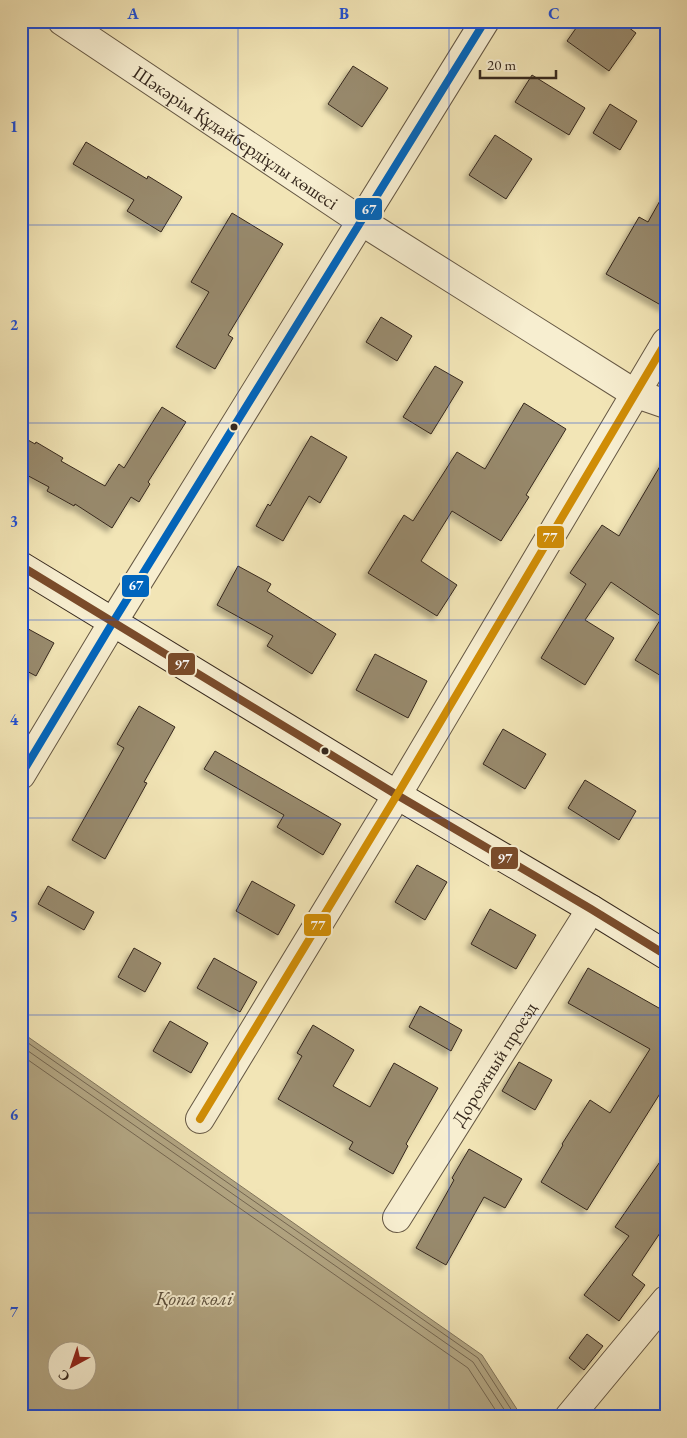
<svg xmlns="http://www.w3.org/2000/svg" width="687" height="1438" viewBox="0 0 687 1438" font-family="'EB Garamond',serif">
  <defs>
    <filter id="shadow"><feDropShadow dx="-4.5" dy="4.5" stdDeviation="2.5" flood-color="#0004"/></filter>
  </defs>
  <rect width="100%" height="100%" fill="#f2e5b6"/>
  <filter id="stains"><feTurbulence type="fractalNoise" baseFrequency=".004" numOctaves="4"/><feColorMatrix values="0 0 0 0 .2 0 0 0 0 .09 0 0 0 0 .02 0 0 0 .5 -.17"/></filter>
  <radialGradient id="worn" r=".72"><stop offset=".6" stop-color="#630" stop-opacity="0"/><stop offset="1" stop-color="#630" stop-opacity=".3"/></radialGradient>
  <path fill="#b2a582" stroke="#80735a" fill-rule="evenodd" d="M21 1032 482 1355 522 1417H21ZM58 1350H88V1380H58Z"/>
  <g fill="none" stroke-linecap="round" stroke-linejoin="round">
    <path stroke="#746650" stroke-width="1" d="M21 1038 478 1358 516 1417
      M21 1046 473 1362 509 1417
      M21 1055 468 1368 500 1417"/>
  </g>
  <path fill="#988a6d" stroke="#36281d" filter="url(#shadow)" d="M581 21H620L636 33 609 71 567 41Z
    M353 66 388 88 362 127 328 104Z
    M532 75 585 108 569 135 515 102Z
    M610 104 637 121 620 150 593 133Z
    M495 135 532 159 506 199 469 175Z
    M86 142 147 179 148 176 182 197 161 232 127 211 134 200 73 164Z
    M666 190V308L606 274 639 217 648 222Z
    M232 213 283 244 228 335 233 338 215 369 176 347 209 292 191 282Z
    M381 317 412 336 397 361 366 342Z
    M435 366 463 382 431 434 403 417Z
    M524 403 566 429 526 495 529 497 501 541 452 511 421 561 457 585 437 616 368 573 404 515 413 521 457 452 485 469Z
    M162 407 186 422 148 482 150 484 139 502 131 497 112 528 75 504 74 506 47 491 49 487 21 472V436L35 444 36 442 63 458 61 461 105 486 119 464 124 468Z
    M311 436 347 457 320 503 309 496 283 541 256 526 268 504 270 506Z
    M666 456V679L635 660 662 617 611 582 585 620 614 638 585 685 541 658 586 584 570 573 602 525 619 536Z
    M238 566 271 584 267 591 336 634 312 674 267 646 273 636 217 605Z
    M21 625 54 643 36 676 21 668Z
    M375 654 427 681 408 718 356 690Z
    M139 706 175 727 144 782 147 783 105 859 72 840 124 748 117 744Z
    M503 729 546 754 525 789 483 764Z
    M215 751 341 824 323 855 277 827 284 815 204 769Z
    M585 780 636 811 619 840 568 808Z
    M417 865 447 882 425 920 395 902Z
    M252 881 295 905 278 935 236 911Z
    M48 886 94 912 84 930 38 904Z
    M490 909 536 935 516 969 471 944Z
    M134 948 161 963 145 992 118 977Z
    M214 958 257 982 240 1012 197 988Z
    M588 968 666 1012V1084L587 1210 541 1182 563 1145 562 1144 590 1100 610 1113 650 1049 568 1003Z
    M420 1006 462 1030 451 1051 409 1027Z
    M170 1021 208 1043 191 1073 153 1051Z
    M313 1025 354 1050 333 1086 370 1107 394 1063 438 1088 406 1144 408 1146 393 1174 349 1149 353 1142 278 1099 302 1056 297 1053Z
    M519 1062 552 1080 535 1110 502 1091Z
    M469 1149 522 1179 505 1208 484 1197 446 1265 416 1248 454 1180 452 1178Z
    M666 1153V1224L632 1275 645 1285 619 1321 584 1295 629 1236 615 1227Z
    M587 1334 603 1346 584 1370 569 1358Z"/>
  <g fill="none" stroke-linecap="round" stroke-linejoin="round">
    <g stroke="#655743" stroke-width="30">
      <g id="minor">
        <path id="s1" d="M62 21 361 221 634 393 666 404"/>
        <path d="M21 775 113 622"/>
        <path d="M200 1119 397 795 666 342"/>
        <path id="s2" d="M397 1218 591 909"/>
        <path d="M569 1417 666 1300"/>
      </g>
    </g>
    <g stroke="#655743" stroke-width="30">
      <path id="tertiary" d="M113 622 485 21"/>
    </g>
    <g stroke="#36281d" stroke-width="30">
      <path id="secondary" d="M21 566 397 795 591 909 666 955"/>
    </g>
    <use href="#minor" stroke="#f7eed0" stroke-width="28"/>
    <use href="#tertiary" stroke="#f7eed0" stroke-width="28"/>
    <use href="#secondary" stroke="#f7eed0" stroke-width="28"/>
    <g stroke="#f7eed0" stroke-width="11">
      <path id="bus-1" d="M21 775 113 622 485 21"/>
    </g>
    <g stroke="#f7eed0" stroke-width="11">
      <path id="bus-2" d="M21 566 397 795 591 909 666 955"/>
    </g>
    <g stroke="#f7eed0" stroke-width="11">
      <path id="bus-3" d="M200 1119 397 795 666 342"/>
    </g>
    <use href="#bus-1" stroke="#0065bd" stroke-width="8"/>
    <use href="#bus-2" stroke="#7a4b2a" stroke-width="8"/>
    <use href="#bus-3" stroke="#d08d06" stroke-width="8"/>
  </g>
  <path fill="none" stroke="#1d4ed8" stroke-width="1" stroke-opacity="0.55" d="M238 21V1417M449 21V1417M21 225H666M21 423H666M21 620H666M21 818H666M21 1015H666M21 1213H666"/>
  <g fill="#36281d" stroke="#f7eed0" stroke-width="2">
    <circle cx="234" cy="427" r="4.5"/>
    <circle cx="325" cy="751" r="4.5"/>
  </g>
  <g text-anchor="middle" stroke-width="4" stroke-linejoin="round" paint-order="stroke">
    <g font-size="19" fill="#36281d" stroke="#f7eed0">
      <text dy="7" stroke="none"><textPath href="#s1" startOffset="209">Шәкәрім Құдайбердіұлы көшесі</textPath></text>
      <text dy="7" stroke="none"><textPath href="#s2" startOffset="182">Дорожный проезд</textPath></text>
    </g>
    <g font-size="20" font-style="italic" fill="#5b4e3b" stroke="#f7eed0">
      <text x="194" y="1305">Қопа көлі</text>
    </g>
  </g>
  <g stroke="#f7eed0" stroke-width="2">
    <rect x="354" y="197" width="29" height="24" rx="5" fill="#0065bd"/>
    <rect x="536" y="525" width="29" height="24" rx="5" fill="#d08d06"/>
    <rect x="121" y="574" width="29" height="24" rx="5" fill="#0065bd"/>
    <rect x="167" y="652" width="29" height="24" rx="5" fill="#7a4b2a"/>
    <rect x="490" y="846" width="29" height="24" rx="5" fill="#7a4b2a"/>
    <rect x="303" y="913" width="29" height="24" rx="5" fill="#d08d06"/>
  </g>
  <g font-size="14" text-anchor="middle" font-weight="bold" fill="#fff">
    <text x="369" y="214">67</text>
    <text x="550" y="542">77</text>
    <text x="136" y="590">67</text>
    <text x="182" y="669">97</text>
    <text x="505" y="863">97</text>
    <text x="318" y="930">77</text>
  </g>
  <rect width="687" height="1438" fill="none" stroke="#f2e5b6" stroke-width="55"/>
  <g transform="translate(72 1366) rotate(220)"><circle r="24" fill="#f7eed0" stroke="#aa9f88"/>
  <path d="M0-4L9 19L0 12L-9 19Z" fill="#8f2418"/>
  <text y="-8" font-size="14" font-weight="bold" text-anchor="middle" fill="#36281d">С</text>
  </g>
  <path d="M480 70v8h76v-8" fill="none" stroke="#36281d" stroke-width="2.5"/>
  <text x="487" y="70" font-size="15" fill="#36281d" stroke="#f7eed0" stroke-width="4" paint-order="stroke">20 m</text>
  <rect x="28" y="28" width="632" height="1382" fill="none" stroke="#1d4ed8" stroke-width="2"/>
  <g font-size="16" text-anchor="middle" font-weight="bold" fill="#1d4ed8">
    <text x="133" y="19">A</text>
    <text x="344" y="19">B</text>
    <text x="554" y="19">C</text>
    <text x="14" y="132">1</text>
    <text x="14" y="330">2</text>
    <text x="14" y="527">3</text>
    <text x="14" y="725">4</text>
    <text x="14" y="922">5</text>
    <text x="14" y="1120">6</text>
    <text x="14" y="1317">7</text>
  </g>
  <rect width="100%" height="100%" filter="url(#stains)"/>
  <rect width="100%" height="100%" fill="url(#worn)"/>
</svg>
